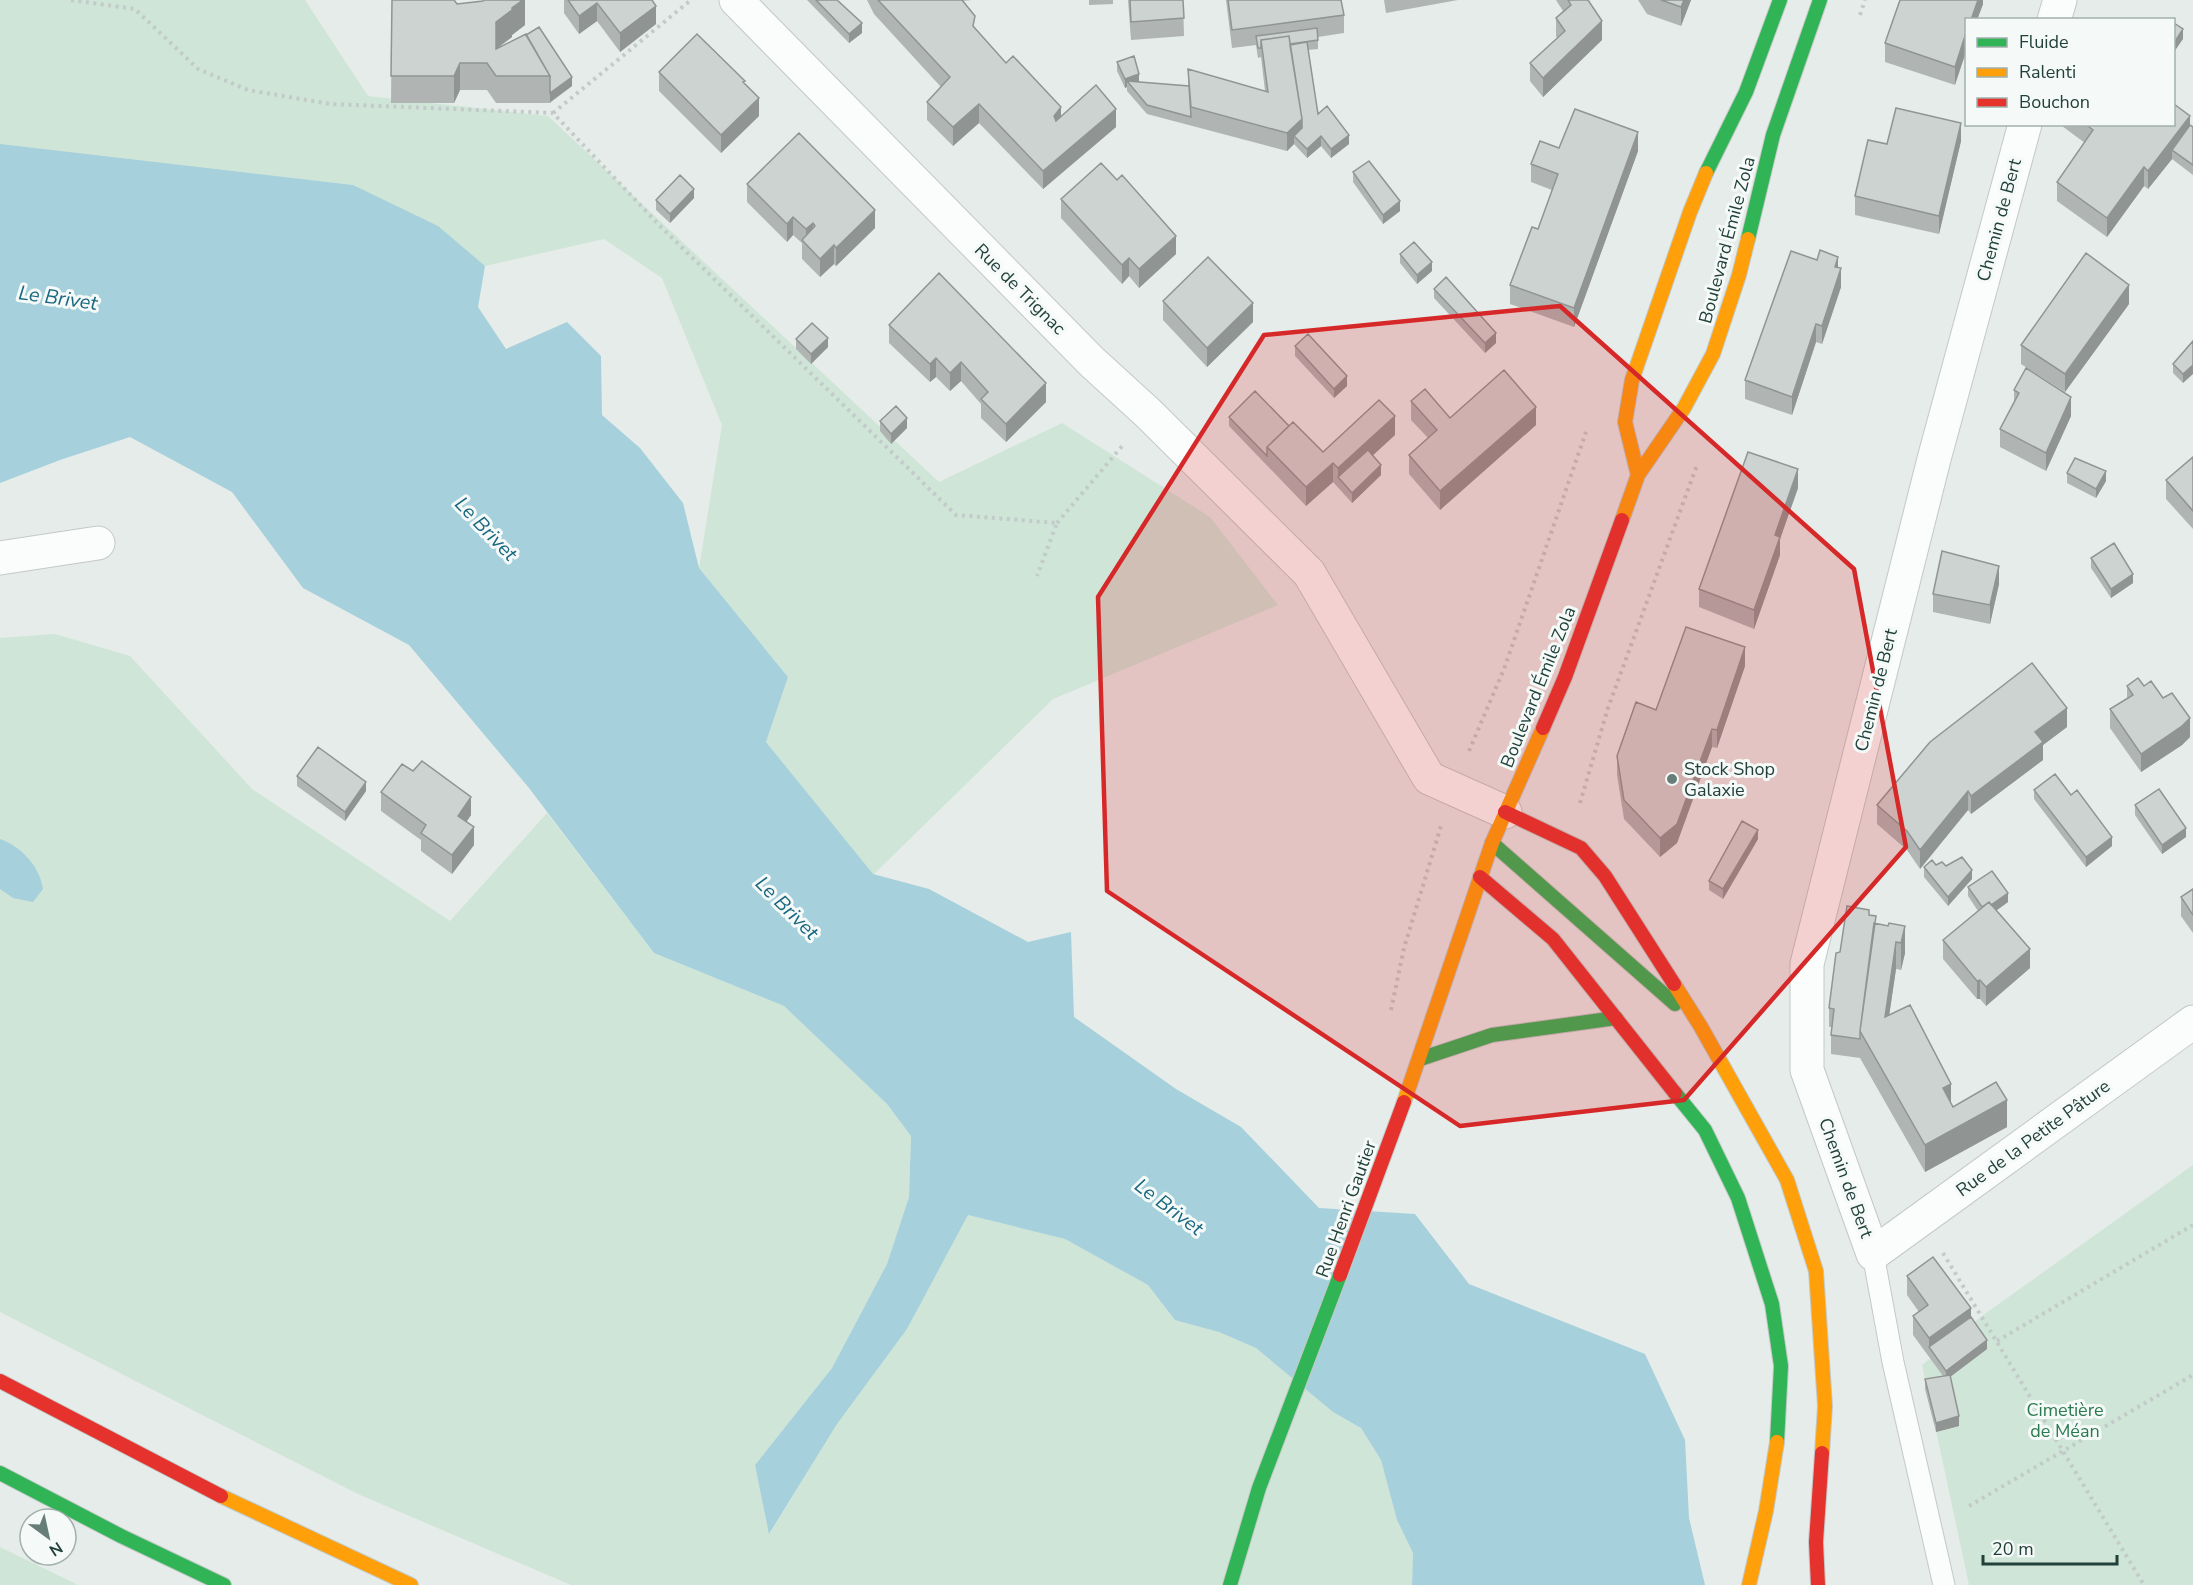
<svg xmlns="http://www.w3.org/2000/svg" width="2193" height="1585" viewBox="0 0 2193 1585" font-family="'Nunito Sans',sans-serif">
<rect width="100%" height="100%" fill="#e6ece9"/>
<path fill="#cfe5d7" d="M0,0H305L368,96L548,116L939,482L1062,423L1210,517L1278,605L1053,699L873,875L766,742L788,677L699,568L722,425L662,278L604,239L485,266L353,185L0,146Z
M55,634L130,656L252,789L450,921L547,813L654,953L784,1006L887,1104L911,1136L909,1197L887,1264L832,1368L755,1465L770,1533L837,1424L907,1329L968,1215L1065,1239L1148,1285L1160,1299L1219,1332L1256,1348L1333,1412L1361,1428L1381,1460L1397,1520L1413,1553L1412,1585H571L358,1494L0,1312V638Z
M2193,1165V1585H1969L1922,1365L1982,1316Z
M0,1547L78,1585H0Z"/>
<path fill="#a6d0db" d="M0,144L353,185L438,226L485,266L478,307L506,349L567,322L601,356L602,415L640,448L683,503L699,568L788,677L766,742L873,874L929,889L1028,942L1071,932L1074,1017L1176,1089L1241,1127L1319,1208L1415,1214L1469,1284L1645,1354L1685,1440L1689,1518L1705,1585H1412L1413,1553L1397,1520L1381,1460L1361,1428L1333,1412L1256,1348L1219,1332L1175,1320L1148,1285L1065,1239L968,1215L907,1329L837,1424L769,1534L755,1465L832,1368L887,1264L909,1197L911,1136L887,1104L784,1006L654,953L529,788L409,645L303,588L232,492L130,437L60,460L0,483Z
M0,839C21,846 40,867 43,889L33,902L13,898L0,889Z"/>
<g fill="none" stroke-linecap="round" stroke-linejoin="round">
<defs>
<path id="lane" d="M1873,1254L1893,1362L1944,1585"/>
<path id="street" d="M736,0L1092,362L1149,414L1309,573L1429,778L1505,812
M2054,20L2060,0
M2025,124L1934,459L1807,964V1070L1873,1254L2193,1022
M0,558L98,543"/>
<path id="fast" d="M1706,173L1746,92L1780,0
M1748,239L1773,135L1820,0
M1492,843L1675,1004
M1420,1059L1492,1035L1616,1018
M1675,1093L1705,1130L1738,1198L1772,1304L1781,1366L1777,1442
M0,1473L121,1536L224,1585
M1230,1585L1259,1488L1340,1275"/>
<path id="slow" d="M1638,475L1625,422L1632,380L1690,212L1706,173
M1622,520L1638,475L1684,408L1713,354L1739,275L1748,239
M1674,984L1701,1027L1787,1180L1816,1271L1825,1406L1822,1453
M1404,1102L1492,843L1543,728
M221,1496L411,1585
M1749,1585L1766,1511L1777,1442"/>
<path id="jam" d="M1543,728L1565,677L1622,520
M1505,812L1581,848L1605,876L1674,984
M1480,877L1553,939L1675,1093
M1340,1275L1404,1102
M0,1381L221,1496
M1818,1585L1816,1542L1822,1453"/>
</defs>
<use href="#lane" stroke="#c3c9c7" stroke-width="23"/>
<use href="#street" stroke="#c3c9c7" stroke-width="35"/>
<use href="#fast" stroke="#c2c9c7" stroke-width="16"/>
<use href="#slow" stroke="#c2c9c7" stroke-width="16"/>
<use href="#jam" stroke="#c2c9c7" stroke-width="16"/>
<path stroke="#c2cbc9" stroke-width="4" stroke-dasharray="3 4.5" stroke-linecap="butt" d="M71,0L135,9L198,69L248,90L330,104L553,113L661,227L956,515L1057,523L1037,576
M1860,15L1865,0
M553,113L691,0
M1057,523L1123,445
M1469,751L1504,669L1586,432
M1580,803L1608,708L1697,465
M1391,1010L1404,948L1441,826
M1943,1253L2144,1585
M1997,1341L2193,1225
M1969,1506L2193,1375"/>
<use href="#lane" stroke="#fbfcfc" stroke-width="21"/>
<use href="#street" stroke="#fbfcfc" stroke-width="33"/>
<use href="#fast" stroke="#30b455" stroke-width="14"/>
<use href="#slow" stroke="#ff9f0a" stroke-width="14"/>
<use href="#jam" stroke="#e5322d" stroke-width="14"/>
</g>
<path fill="#b0b5b4" d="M392,0L457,4L525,0V25L512,35V37L496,49L572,86L550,103H496L487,90H460L454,103H391Z
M564,0H652L656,24L620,52L597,21L579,34L564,13Z
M807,0H837L862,33L849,43Z
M867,0H972L963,1L975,29L1006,63L1061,116L1116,127L1043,189L979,123L953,146L927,120V102L941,87L874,14Z
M1089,0H1113V4L1089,5Z
M1128,0H1183L1184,36L1131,40Z
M1226,0H1341L1344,15V33L1318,37V49L1308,50L1318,114L1349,144L1331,158L1321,146L1307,158L1294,144L1287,151L1147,114L1127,91V87L1125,88L1117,71V62L1139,82L1188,86V69L1265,91L1261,57L1258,58L1256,45L1232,48Z
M1384,0H1458L1386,13Z
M1556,0H1588L1602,40L1543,97L1530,81V63L1557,38L1556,36V18L1563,11Z
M1638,0H1691L1681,26L1647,14Z
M1983,0V4L1977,20H1966L1955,85L1885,62V43Z
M659,72L745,84L759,116L721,153L659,91Z
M2062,124L2190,125L2193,127V175L2172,159L2148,189L2144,186L2107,237L2057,201V182L2085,143L2062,126Z
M1961,141L1939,234L1855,215V196L1887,144Z
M1559,148L1638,151L1574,327L1510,304V285L1538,229L1552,190L1531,182V164Z
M1353,172L1400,211L1383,224L1353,182Z
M747,184L875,228L836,266L834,264L820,277L802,259V243L793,235L787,242L747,202Z
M694,198L670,223L656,210V200Z
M1061,199L1176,254L1139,288L1129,276L1122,284L1061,218Z
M1400,254L1432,271L1417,284L1400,263Z
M1838,267L1841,287L1822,344L1816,342L1792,415L1745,399V380Z
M1434,289L1496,343L1485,353L1434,298Z
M1163,301L1253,322L1207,367L1163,320Z
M2129,304L2065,392L2021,364V345Z
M889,325L1046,402L1006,442L981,418V404L961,381L950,391L936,377L930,382L889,343Z
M796,339L828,347L811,364L796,349Z
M2193,341L2183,383L2173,373V364Z
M1295,346L1347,386L1334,398L1295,356Z
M2014,390L2071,416L2046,471L2000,447V429L2014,401Z
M1411,401L1450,418L1536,425L1440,510L1409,474V455L1428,438L1411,420Z
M1229,417L1289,426L1323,452L1395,435L1372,455L1381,475L1352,503L1333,482L1306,506L1229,426Z
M880,421L907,428L891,444L880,431Z
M2193,457V529L2166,499V480Z
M2067,473L2106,481L2096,498L2067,483Z
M1798,488L1780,539V555L1754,629L1699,607V589Z
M2091,558L2133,583L2111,598L2091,568Z
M1999,584L1990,624L1933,612V594Z
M1745,666L1717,748L1712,747L1677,843L1660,857L1624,819L1617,775V756L1656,710Z
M2127,686L2190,737L2182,745L2141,772L2110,728V709L2127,698Z
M2067,727L2043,745V760L1971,814L1968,810L1920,869L1907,850L1877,824V805Z
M297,776L366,791L345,821L297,786Z
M2034,790L2071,795L2112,846L2086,867L2034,799Z
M381,792L471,815L467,821L474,845L452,874L421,851V840L381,811Z
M2135,805L2186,837L2162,854L2135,815Z
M1758,839L1723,899L1709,890V881Z
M1936,865L1946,866L1972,879L1948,906L1924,877V867Z
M1968,887L2008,902L1996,911L2030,968L1986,1006L1980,999H1977L1943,959V940L1978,911L1968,896Z
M2193,889V933L2181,916V897Z
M1869,915L1876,924L1888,926H1905V953L1901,970L1896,969L1889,1015L1953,1107L2007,1127L1925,1172L1860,1058L1831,1054V1035L1832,1027H1829V1008L1840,952Z
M1907,1276L1971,1317L1987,1349L1950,1377L1959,1426L1936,1432L1925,1389V1379L1943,1376L1913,1335V1316L1919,1312L1907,1295Z"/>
<path fill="#909492" d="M523,0H525V25L512,35V37L496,49V22L512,8Z
M1684,0H1691L1681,26V7Z
M1978,0H1983V4L1977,20H1971Z
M597,3V21L579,34V16Z
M656,6V24L620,52V33Z
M1602,21V40L1543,97V78Z
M862,23V33L849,43V34Z
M2183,29V39L2174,52V43Z
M1966,33V52L1955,85V67Z
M460,63V90L454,103V76Z
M1139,74V84L1127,81V87L1125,88V79Z
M572,77V86L550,102V93Z
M759,98V116L721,153V135Z
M979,104V123L953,146V127Z
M1061,107V126L1054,135V116Z
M1116,109V127L1043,189V171Z
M2190,116V135L2172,150V159L2148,189V171Z
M1302,119V138L1294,136V144L1287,151V133Z
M1961,123V141L1939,234V216Z
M1638,132V151L1574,327V308Z
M1349,135V144L1331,158V149Z
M1321,136V146L1307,158V149Z
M2144,167V186L2107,237V218Z
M694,189V198L670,223V214Z
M1400,201V211L1383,224V215Z
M875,210V228L836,266V248Z
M793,217V235L787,242V224Z
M813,223V242L806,245V229Z
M1176,236V254L1139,288V269Z
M834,245V264L820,277V259Z
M1838,257V275L1835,267Z
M1129,258V276L1122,284V265Z
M1432,262V271L1417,284V275Z
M1841,268V287L1822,344V326Z
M2129,285V304L2065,392V374Z
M1253,303V322L1207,367V348Z
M1816,324V342L1792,415V397Z
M1496,333V343L1485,353V343Z
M828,338V347L811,364V354Z
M936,358V377L930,382V364Z
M961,362V381L950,391V373Z
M2193,365V374L2183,383V374Z
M1347,376V386L1334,398V389Z
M1046,383V402L1006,442V424Z
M2071,397V416L2046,471V453Z
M1536,407V425L1440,510V491Z
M1395,416V435L1343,483L1338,477V487V468Z
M907,418V428L891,444V434Z
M1333,463V482L1306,506V487Z
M1381,465V475L1352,503V493Z
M1798,469V488L1780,539V555L1754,629V610L1775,535Z
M2106,471V481L2096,498V489Z
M1999,566V584L1990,624V605Z
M2133,574V583L2111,598V589Z
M1745,647V666L1717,748V730Z
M2067,708V727L2043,745V760L1971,814V796L2035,732Z
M2190,718V737L2182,745L2141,772V754Z
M1712,729V747L1677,843L1660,857V838Z
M366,782V791L345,821V812Z
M1968,791V810L1920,869V850Z
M471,797V815L458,834V816Z
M474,827V845L452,874V855Z
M2186,828V837L2162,854V845Z
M1758,830V839L1723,899V889Z
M2112,837V846L2086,867V857Z
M1972,870V879L1948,906V897Z
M2008,893V902L1984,919V910Z
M1905,926V953L1901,970V943Z
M1896,942V969L1885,1044V1017Z
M2030,949V968L1986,1006V987Z
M1980,980V999H1977V981Z
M1951,1084V1111L1943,1088Z
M2007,1100V1127L1925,1172V1145Z
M1971,1308V1326L1929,1347V1338Z
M1987,1340V1349L1946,1380V1371Z
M1959,1416V1426L1936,1432V1423Z"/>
<path fill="#cdd3d1" stroke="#909492" stroke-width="1.5" d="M392,0H454L457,4L483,1L484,0H523L512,8V10L496,22V49L526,34L550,76H496L487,63H460L454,76H391Z
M568,0H652L656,6L620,33L597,3L579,16Z
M816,0H837L862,23L849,34Z
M878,0H962L975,16L973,26L1006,63L1013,56L1061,107L1054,116L1056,121L1096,85L1116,109L1043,171L979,104L953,127L927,102L950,77Z
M1130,0H1183L1184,18L1131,22Z
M1228,0H1341L1344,15L1232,30Z
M1568,0H1588L1602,21L1543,78L1530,63L1565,31L1556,18L1571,5Z
M1661,0H1684L1681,7Z
M1900,0H1978L1971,20H1966V33L1955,67L1885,43Z
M2174,23L2183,29L2174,43Z
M539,27L572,77L550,93V76L526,35Z
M1317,28L1318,40L1290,44L1289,36L1261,40V48H1258L1256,36Z
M697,34L745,81L743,82L759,98L721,135L659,72Z
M1289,36L1302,119L1287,133L1191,107L1188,69L1268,92L1261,40Z
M1307,42L1318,114L1327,106L1349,135L1331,149L1321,136L1307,149L1294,136L1302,128V119L1290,45Z
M1134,56L1139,74L1125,79L1117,62Z
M1127,81L1189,86L1191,117L1147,105Z
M2174,104L2190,116L2148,171L2144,167L2107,218L2057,182L2093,130L2085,124H2174Z
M1896,108L1961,123L1939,216L1855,196L1868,140L1887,144Z
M1575,109L1638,132L1574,308L1510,285L1532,227L1538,229L1558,174L1531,164L1540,141L1559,148Z
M2190,125L2193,127V165L2172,150Z
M799,133L875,210L836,248L834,245L820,259L802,240L815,226L813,223L806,229L793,217L787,224L747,184Z
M1369,161L1400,201L1383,215L1353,172Z
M1101,163L1117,180L1122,175L1176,236L1139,269L1129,258L1122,265L1061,199Z
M680,175L694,189L670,214L656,200Z
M1414,242L1432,262L1417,275L1400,254Z
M1820,250L1838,257L1835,267L1841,268L1822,326L1816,324L1792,397L1745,380L1791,251L1817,260Z
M2086,253L2129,285L2065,374L2021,345Z
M1208,257L1253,303L1207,348L1163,301Z
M939,273L1046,383L1006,424L981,399L988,392L961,362L950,373L936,358L930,364L889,325Z
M1446,277L1496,333L1485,343L1434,289Z
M812,323L828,338L811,354L796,339Z
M1308,334L1347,376L1334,389L1295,346Z
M2193,341V365L2183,374L2173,364Z
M2026,368L2071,397L2046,453L2000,429L2019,393L2014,390Z
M1504,370L1536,407L1440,491L1409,455L1437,430L1411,401L1425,389L1450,418Z
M1255,391L1289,426L1267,447V456L1229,417Z
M1379,400L1395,416L1338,468L1333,463L1306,487L1267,447L1293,422L1323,452Z
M896,406L907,418L891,434L880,421Z
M1368,450L1381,465L1352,493L1338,477Z
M1748,452L1798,469L1775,535L1780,537L1754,610L1699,589Z
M2193,457V511L2166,480Z
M2075,458L2106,471L2096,489L2067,473Z
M2114,543L2133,574L2111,589L2091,558Z
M1942,551L1999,566L1990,605L1933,594Z
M1686,627L1745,647L1717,730L1712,729L1677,824L1660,838L1624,800L1617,756L1636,702L1656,710Z
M2032,663L2067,708L2035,732L2043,742L1971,796L1968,791L1920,850L1907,831L1877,805L1930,742Z
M2138,678L2144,686L2151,681L2163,698L2172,693L2190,718L2182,726L2141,754L2110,709L2133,695L2127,686Z
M318,747L366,782L345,812L297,776Z
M422,761L471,797L458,816L474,827L452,855L421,833L426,825L381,792L402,764L413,771Z
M2055,774L2071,795L2077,790L2112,837L2086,857L2034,790Z
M2159,789L2186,828L2162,845L2135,805Z
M1742,821L1758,830L1723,889L1709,881Z
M1962,857L1972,870L1948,897L1924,867L1932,860L1936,865L1942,862L1946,866Z
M1992,871L2008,893L1991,905L1989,902L1982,907L1968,887Z
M2193,889V915L2181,897Z
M1989,902L2030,949L1986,987L1980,980L1977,981L1943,940Z
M1847,906L1869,910V915L1876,916L1860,1031V1039L1831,1035L1834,1009L1829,1008L1836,953L1840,952Z
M1874,923L1888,926L1889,923L1905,926L1901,943L1896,942L1885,1017L1910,1005L1951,1084L1943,1088L1953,1107L1996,1082L2007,1100L1925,1145L1860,1031Z
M1933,1257L1971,1308L1929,1338L1913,1316L1928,1305L1907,1276Z
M1971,1317L1987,1340L1946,1371L1929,1347Z
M1950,1375L1959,1416L1936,1423L1925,1379Z"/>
<path fill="#d62828" fill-opacity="0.2" stroke="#d62828" stroke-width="4.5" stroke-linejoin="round" d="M1560,306L1854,569L1906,847L1684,1100L1460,1126L1107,891L1098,597L1264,335Z"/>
<circle fill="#677d78" stroke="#f5faf8" stroke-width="2" cx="1672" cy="779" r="6"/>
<g text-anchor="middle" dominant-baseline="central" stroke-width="6" stroke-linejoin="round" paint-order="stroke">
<g font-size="18" fill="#22413b" stroke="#f5faf8">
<text transform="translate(1999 220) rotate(-75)">Chemin de Bert</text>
<text transform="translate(1727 240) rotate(-75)">Boulevard Émile Zola</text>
<text transform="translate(1020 289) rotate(45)">Rue de Trignac</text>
<text transform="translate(1538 687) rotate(-68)">Boulevard Émile Zola</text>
<text transform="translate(1876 690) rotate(-76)">Chemin de Bert</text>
<text transform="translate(2033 1138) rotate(-36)">Rue de la Petite Pâture</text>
<text transform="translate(1846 1178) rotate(70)">Chemin de Bert</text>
<text transform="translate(1346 1209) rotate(-70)">Rue Henri Gautier</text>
</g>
<g font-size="18" fill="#22413b" stroke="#f5faf8" text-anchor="start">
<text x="1684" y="769">Stock Shop<tspan x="1684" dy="21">Galaxie</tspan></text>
</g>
<g font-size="18" fill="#2b7a4f" stroke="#f5faf8">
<text x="2065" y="1410">Cimetière<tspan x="2065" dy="21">de Méan</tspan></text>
</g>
<g font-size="20" font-style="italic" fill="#196780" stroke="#f5faf8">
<text transform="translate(58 298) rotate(8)">Le Brivet</text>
<text transform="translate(486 529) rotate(46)">Le Brivet</text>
<text transform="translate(787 908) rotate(45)">Le Brivet</text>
<text transform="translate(1169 1207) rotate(37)">Le Brivet</text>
</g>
</g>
<rect x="1965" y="18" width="210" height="108" fill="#f5faf8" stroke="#a1b0ac" stroke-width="1.5"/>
<rect x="1977" y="38" width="30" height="9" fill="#30b455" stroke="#a1b0ac" stroke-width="1.5"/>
<text x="2019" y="48" font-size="18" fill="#22413b">Fluide</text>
<rect x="1977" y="68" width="30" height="9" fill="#ff9f0a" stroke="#a1b0ac" stroke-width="1.5"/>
<text x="2019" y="78" font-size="18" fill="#22413b">Ralenti</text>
<rect x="1977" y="98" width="30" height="9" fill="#e5322d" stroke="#a1b0ac" stroke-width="1.5"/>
<text x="2019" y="108" font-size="18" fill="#22413b">Bouchon</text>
<g transform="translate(48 1537) rotate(147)"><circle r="28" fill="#f5faf8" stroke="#a1b0ac" stroke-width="1.5"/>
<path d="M0-4.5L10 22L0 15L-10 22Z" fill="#677d78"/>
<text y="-9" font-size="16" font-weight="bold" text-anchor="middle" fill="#22413b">N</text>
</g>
<path d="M1983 1555v9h134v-9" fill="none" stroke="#22413b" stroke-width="3"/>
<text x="1992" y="1555" font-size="18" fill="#22413b" stroke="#f5faf8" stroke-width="4.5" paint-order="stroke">20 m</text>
</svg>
